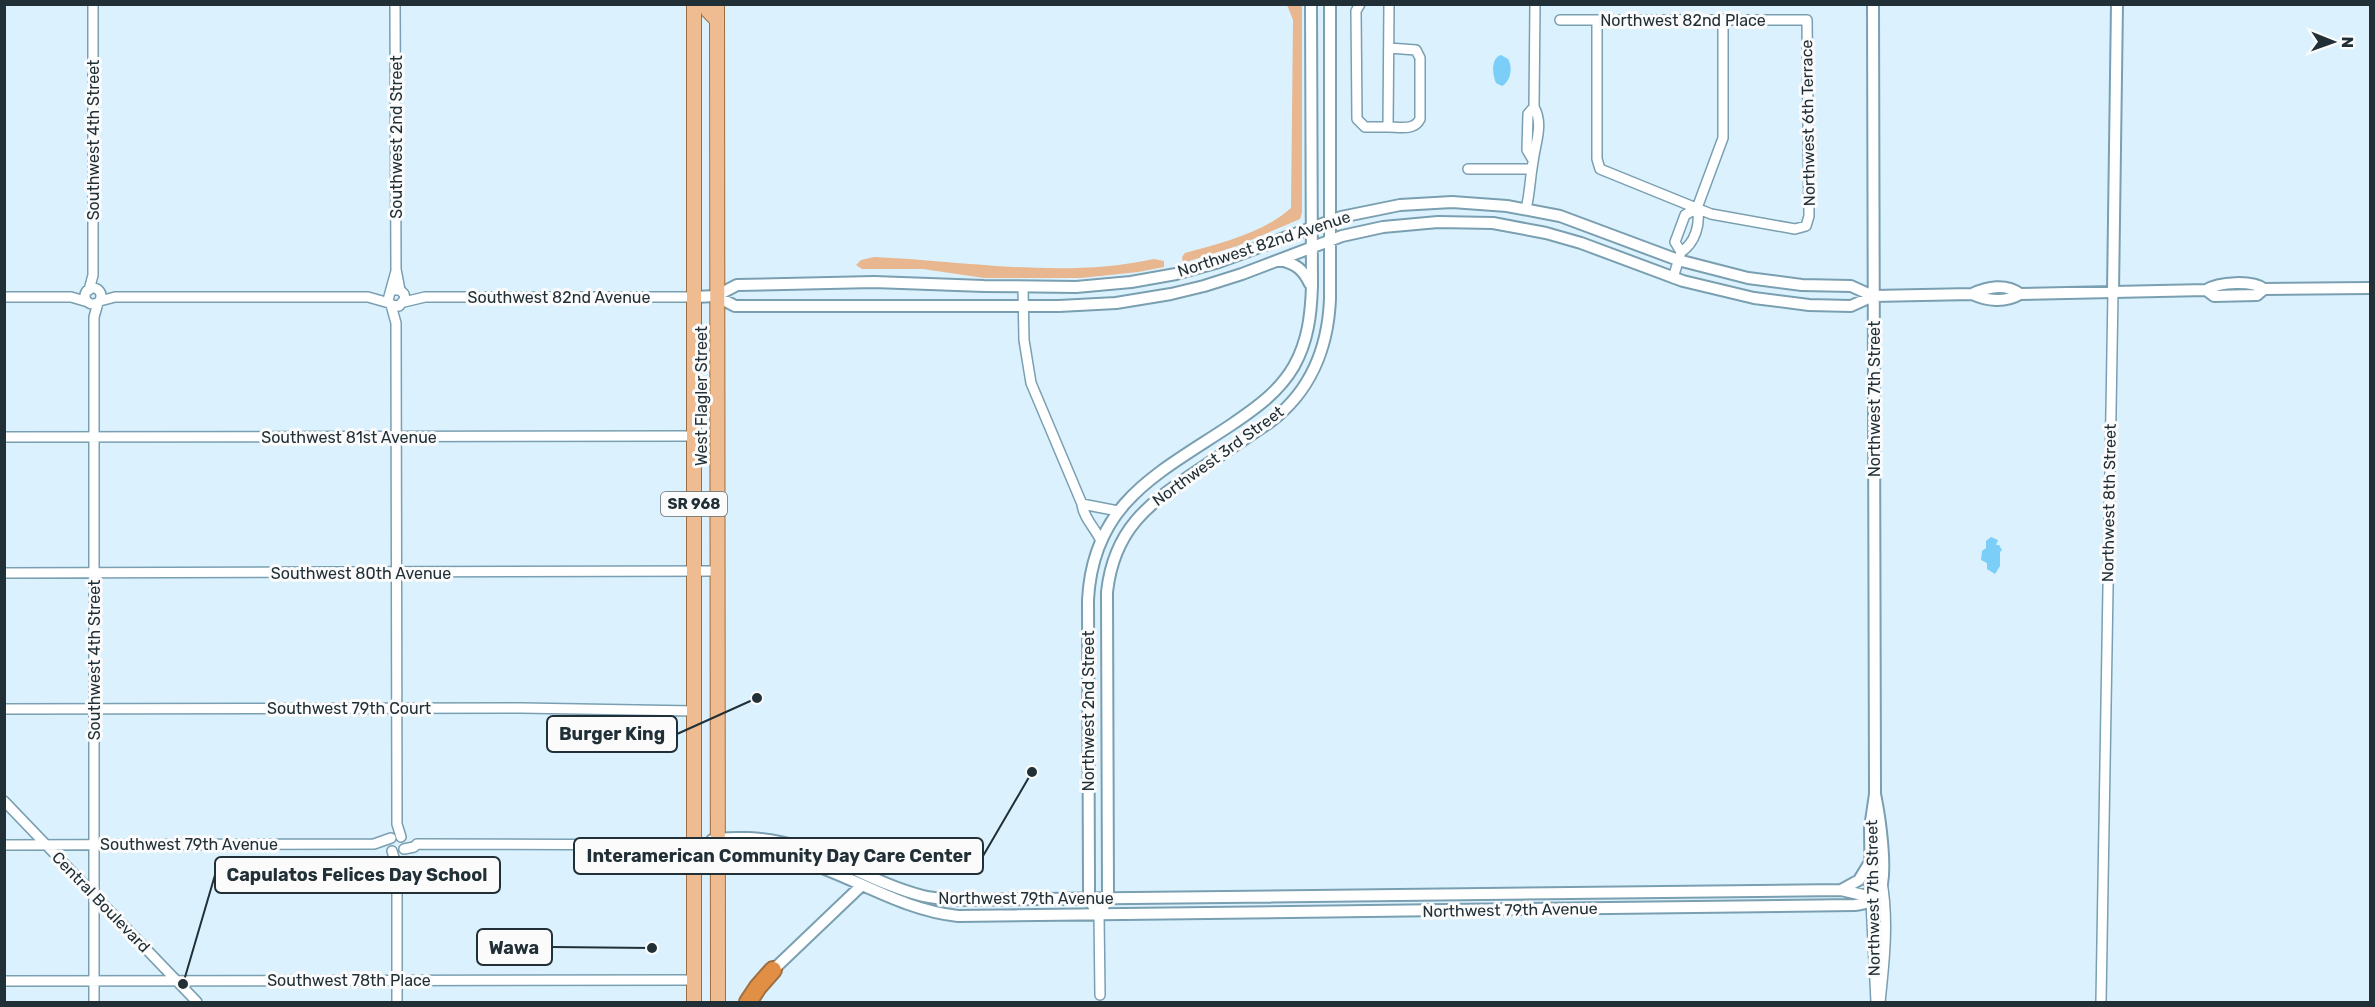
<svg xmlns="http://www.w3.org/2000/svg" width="2375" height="1007" viewBox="0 0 2375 1007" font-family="Rubik,sans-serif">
<rect width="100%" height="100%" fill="#dbf2fe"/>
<path fill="#e8b68f" d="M1287,5H1302V213L1300,219L1237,246L1183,263L1182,257L1185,253C1221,243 1263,233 1291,208L1293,20Z
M874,257C966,261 1063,279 1154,259L1164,261V267L1138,272L1081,278H984L923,269H862L856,265L861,260Z"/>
<path fill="#7acef7" d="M1501,55L1508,59C1513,67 1511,81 1502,86L1496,83C1492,74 1491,58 1501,55Z
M1991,537L1998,540L1996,545H1999L2002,550L2000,552V566L1995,574L1987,569V563L1981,560L1982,551L1986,548V541Z"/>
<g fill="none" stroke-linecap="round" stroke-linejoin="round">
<defs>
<path id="minor" d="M395,4L396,269L400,290
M1360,4L1356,11L1357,119L1365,127H1388
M1389,4L1388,127C1400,127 1414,131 1420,119V58L1416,50L1389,48
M1560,20H1807L1809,216L1806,226L1795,229L1711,214L1600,169L1597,159V20
M1533,160L1527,150L1528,114L1534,107
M1468,169H1532
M1697,208L1723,138V19
M1526,209C1530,193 1530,178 1533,162C1535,144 1544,124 1534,107L1535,4
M1673,278L1681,252C1695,243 1701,224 1697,208L1685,215L1675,242L1681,252
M1023,287L1024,340L1031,383L1082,504C1083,517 1095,528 1101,541
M85 296a8 8 0 1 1 16 0a8 8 0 1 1-16 0Z
M89,290L93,275V4
M392,290H400L404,294L405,299L399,306L391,305L388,300L396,271
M4,297H71L88,302
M100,301L115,297H368L389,303
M404,302L425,297H694
M391,305L396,323L397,824L401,837
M4,437L693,436
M1082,504L1118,511
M4,573L717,571
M4,709L521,708L694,711
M4,801L197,1002
M4,845L374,844L391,838
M404,849L414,847L417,844L695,845
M392,851L397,867V1002
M1871,901L1876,1002
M1099,915L1100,995
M4,981L694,980
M94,1002V317L98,303
M1880,1002C1884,964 1889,921 1882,882
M2101,1002L2113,292"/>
<path id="tertiary" d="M1280,260C1296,264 1303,269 1310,284
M2264,289L2370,288
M2113,292L2117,4
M2020,294L2206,290C2219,282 2252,280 2264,289L2257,295L2214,296L2206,290
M716,296L737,285L874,282L984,286L1076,287L1131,282L1176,274L1219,262L1341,217L1400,205L1452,202L1507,206L1560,216L1678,260L1748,278L1802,285L1851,286L1873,296L1972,294C1987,301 2005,303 2020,294C2006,283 1987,287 1972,294
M694,297L716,296L735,306H1059L1116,303L1171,294L1204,286L1242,274L1342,236L1383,227L1438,222L1493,223L1546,233L1581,243L1683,281L1754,298L1809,305L1851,306L1873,296
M712,840C724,837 737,838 749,838C817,841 861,880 923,896C935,899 947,899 959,900L1841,890L1863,895L1871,901
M695,845C731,851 768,850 803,861C856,878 902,910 958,916L1855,905C1864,904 1874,901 1879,893C1889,876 1879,813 1875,794
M1841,890L1859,880L1870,862
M1871,901L1870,828L1875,794L1873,4
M1099,915L1089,899V888L1088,600C1093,502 1159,473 1231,425C1256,408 1279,392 1294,366C1308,341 1311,315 1312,286L1311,4
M1099,915L1108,898L1107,592C1114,529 1148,504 1197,471C1221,455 1246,438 1270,422C1310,392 1328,348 1330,299V4
M773,970L861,886"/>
<path id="primary" d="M706,4L708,11L717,20
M717,4L718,1002
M694,1002V4"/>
<path id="motorway" d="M748,1002L758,987L773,970"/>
</defs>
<use href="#minor" stroke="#7a9fb1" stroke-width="12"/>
<use href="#tertiary" stroke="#7a9fb1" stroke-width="14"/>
<use href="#primary" stroke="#9e6e41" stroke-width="16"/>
<use href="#motorway" stroke="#9e6e41" stroke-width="20"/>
<use href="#minor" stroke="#fff" stroke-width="9"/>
<use href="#tertiary" stroke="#fff" stroke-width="10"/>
<use href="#primary" stroke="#eebc90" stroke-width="14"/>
<use href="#motorway" stroke="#e28f46" stroke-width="16"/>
</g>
<g text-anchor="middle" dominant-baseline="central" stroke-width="6" stroke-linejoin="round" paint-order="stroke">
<rect fill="#fbfbfb" stroke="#626d72" stroke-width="1.5" x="661" y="492" width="66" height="24" rx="4.5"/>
<g font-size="15" font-weight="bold" fill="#213037">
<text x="694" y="504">SR 968</text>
</g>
<g font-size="16" fill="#213037" stroke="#fbfbfb">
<text x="1683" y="20">Northwest 82nd Place</text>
<text transform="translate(1808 123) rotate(-91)">Northwest 6th Terrace</text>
<text transform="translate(396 137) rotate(-90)">Southwest 2nd Street</text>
<text transform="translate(93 140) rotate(-90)">Southwest 4th Street</text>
<text transform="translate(1264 244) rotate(-18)">Northwest 82nd Avenue</text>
<text x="559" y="297">Southwest 82nd Avenue</text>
<text transform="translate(701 396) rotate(-90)">West Flagler Street</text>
<text transform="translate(1874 399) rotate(-90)">Northwest 7th Street</text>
<text x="349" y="437">Southwest 81st Avenue</text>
<text transform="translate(1218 456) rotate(-36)">Northwest 3rd Street</text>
<text transform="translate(2109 503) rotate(-89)">Northwest 8th Street</text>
<text x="361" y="573">Southwest 80th Avenue</text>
<text transform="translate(94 660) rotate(-90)">Southwest 4th Street</text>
<text x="349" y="708">Southwest 79th Court</text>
<text transform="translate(1088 711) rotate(-90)">Northwest 2nd Street</text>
<text x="189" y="844">Southwest 79th Avenue</text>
<text x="1026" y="898">Northwest 79th Avenue</text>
<text transform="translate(1873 898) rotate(-91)">Northwest 7th Street</text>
<text transform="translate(101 902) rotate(46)">Central Boulevard</text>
<text transform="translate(1510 910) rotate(-1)">Northwest 79th Avenue</text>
<text x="349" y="980">Southwest 78th Place</text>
</g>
</g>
<path fill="none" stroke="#213037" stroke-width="2" d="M757 698L677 734M1032 772L983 856M183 984L215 875M652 948L552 947"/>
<g fill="#213037" stroke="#fbfbfb" stroke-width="2">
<circle cx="757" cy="698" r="6"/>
<circle cx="1032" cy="772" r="6"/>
<circle cx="183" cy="984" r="6"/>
<circle cx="652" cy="948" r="6"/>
</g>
<g fill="#fbfbfb" stroke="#213037" stroke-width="2">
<rect x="547" y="716" width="130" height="36" rx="6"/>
<rect x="574" y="838" width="409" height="36" rx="6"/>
<rect x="215" y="857" width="285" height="36" rx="6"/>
<rect x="477" y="929" width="75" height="36" rx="6"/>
</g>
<g font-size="18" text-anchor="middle" font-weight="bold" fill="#213037">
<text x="612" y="740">Burger King</text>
<text x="779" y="862">Interamerican Community Day Care Center</text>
<text x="357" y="881">Capulatos Felices Day School</text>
<text x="514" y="954">Wawa</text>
</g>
<rect width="2375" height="1007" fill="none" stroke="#213037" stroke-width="12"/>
<g transform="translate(2333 42) rotate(91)" stroke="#fbfbfb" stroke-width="4.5" paint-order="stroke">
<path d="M0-4.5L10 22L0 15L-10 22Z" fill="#213037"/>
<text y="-9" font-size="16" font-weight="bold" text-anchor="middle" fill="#213037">N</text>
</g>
</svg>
